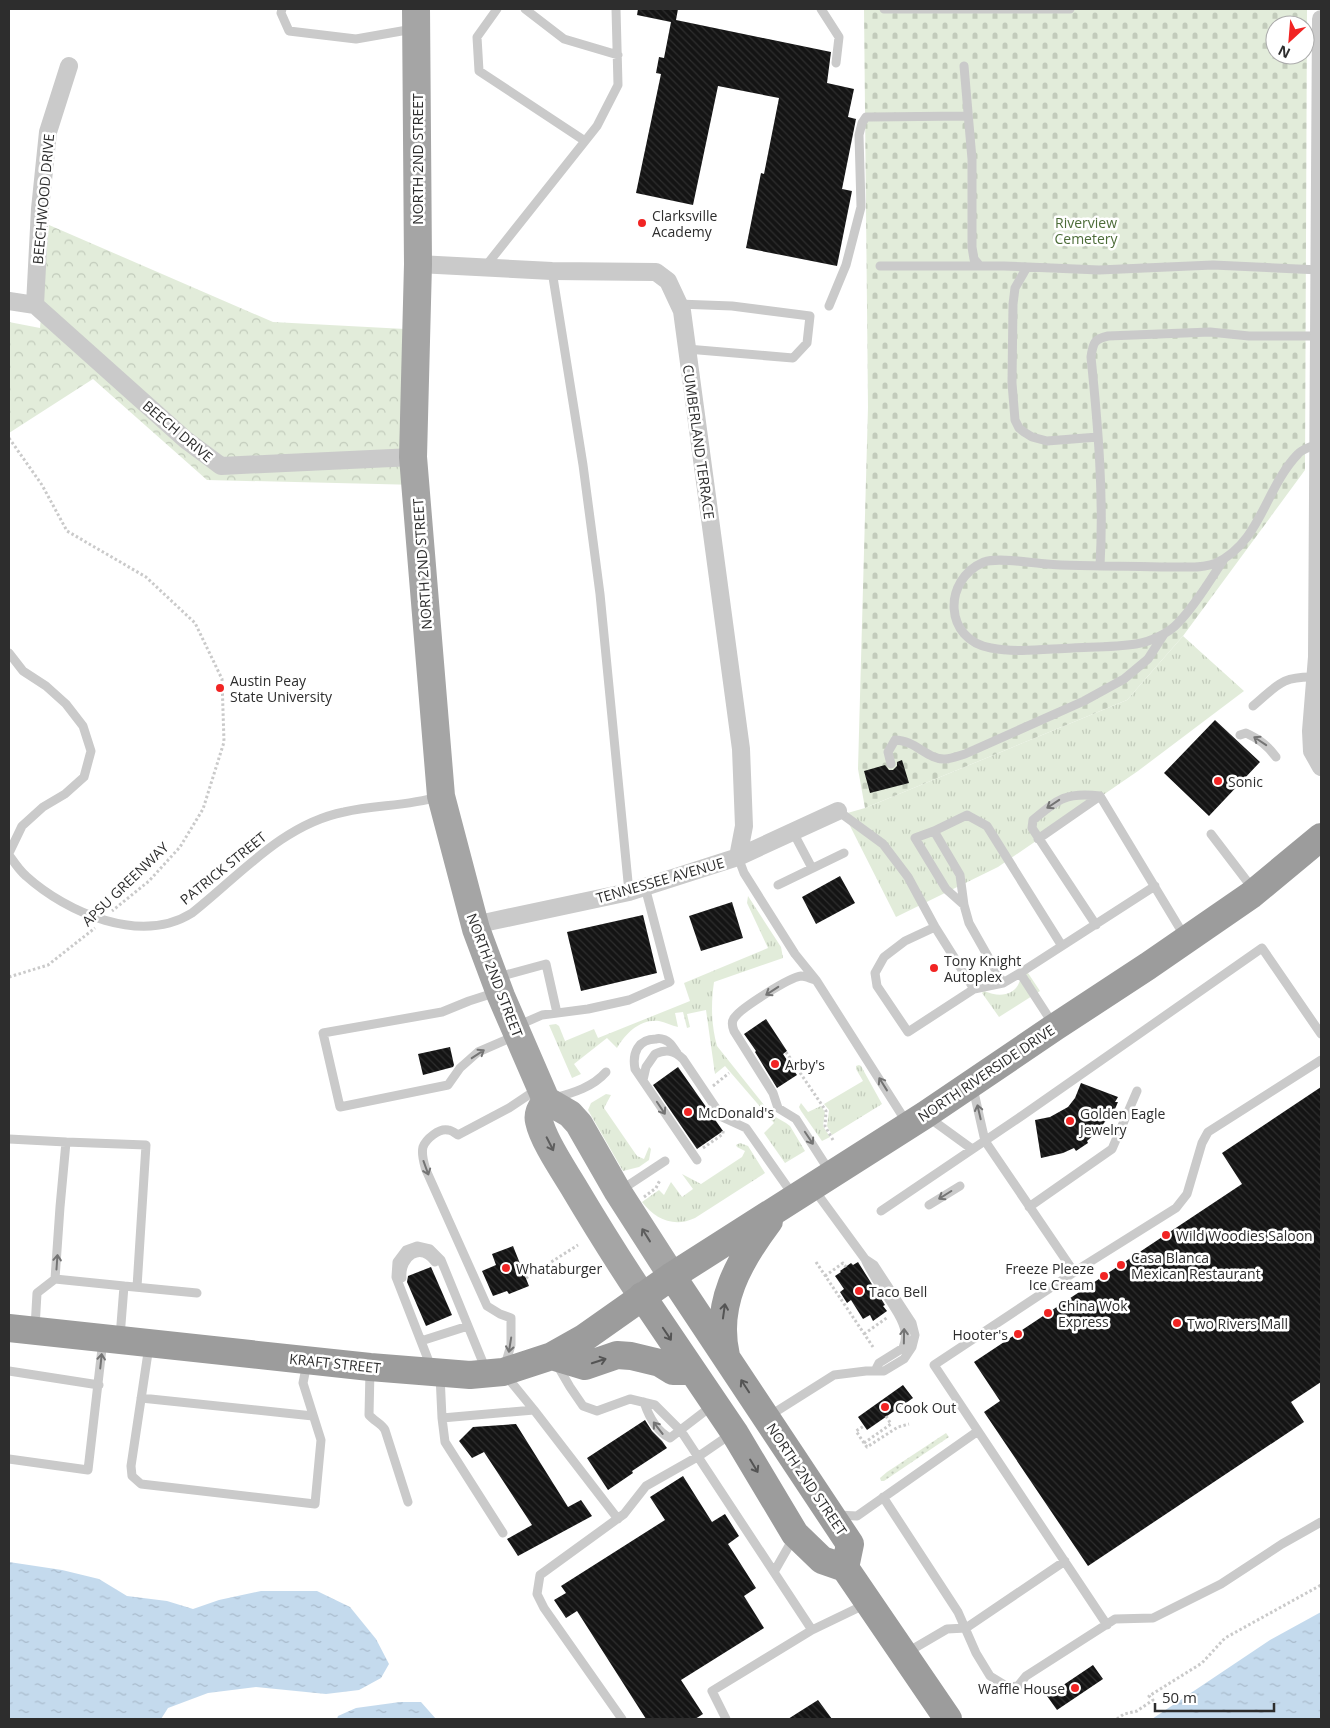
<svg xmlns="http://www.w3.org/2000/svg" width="1330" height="1728" viewBox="0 0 1330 1728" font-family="'Open Sans',sans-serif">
<defs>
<pattern id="grass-tufts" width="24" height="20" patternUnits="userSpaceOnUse" patternTransform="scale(1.25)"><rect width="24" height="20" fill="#e2ecda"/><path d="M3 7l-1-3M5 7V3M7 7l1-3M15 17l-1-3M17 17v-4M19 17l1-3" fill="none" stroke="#c2cbbb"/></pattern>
<pattern id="forest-crowns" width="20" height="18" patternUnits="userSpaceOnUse" patternTransform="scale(1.25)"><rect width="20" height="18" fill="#e2ecda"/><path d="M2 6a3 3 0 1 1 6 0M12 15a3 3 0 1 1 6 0" fill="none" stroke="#c2cbbb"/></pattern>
<pattern id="cemetery-stones" width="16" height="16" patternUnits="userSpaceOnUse" patternTransform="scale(1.25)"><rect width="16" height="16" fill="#e2ecda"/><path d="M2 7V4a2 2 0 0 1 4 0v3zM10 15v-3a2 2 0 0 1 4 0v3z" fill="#c2cbbb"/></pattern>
<pattern id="park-dots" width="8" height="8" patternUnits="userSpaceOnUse" patternTransform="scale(1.25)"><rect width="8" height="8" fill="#e2ecda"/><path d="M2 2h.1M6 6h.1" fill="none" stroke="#c2cbbb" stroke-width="1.8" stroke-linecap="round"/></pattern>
<pattern id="water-ripples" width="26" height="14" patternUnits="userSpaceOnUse" patternTransform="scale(1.25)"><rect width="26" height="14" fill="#c4daed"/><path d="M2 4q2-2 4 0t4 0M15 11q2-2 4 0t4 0" fill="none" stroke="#a9bbcc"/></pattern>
<pattern id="building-back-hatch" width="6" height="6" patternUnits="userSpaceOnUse" patternTransform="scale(1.25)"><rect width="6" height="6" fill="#141414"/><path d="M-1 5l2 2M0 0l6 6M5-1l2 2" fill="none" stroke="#2e2e2e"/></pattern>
</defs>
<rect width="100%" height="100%" fill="#fff"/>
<path fill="url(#grass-tufts)" d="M1183,636L1244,691L1138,771L998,867L896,917L844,814L865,808L1127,700Z
M748,896L781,947L783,958L714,982C711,1003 711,1024 717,1046L772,1115L786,1123L790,1126L805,1151L785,1163L764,1133L774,1123L725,1066L715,1074L706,1010L687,1014L690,1027L687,1028L683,1012L675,1013L678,1027C672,1026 665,1022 659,1021C640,1019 626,1033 617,1048L607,1038L574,1064L581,1074L572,1078L549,1025L556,1024L559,1026L565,1041L594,1029L598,1038L690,1001L684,983L768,948L747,903Z
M1022,964L1040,991L999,1017L982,993L984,991C1007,1001 1025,990 1020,965Z
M859,1065L861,1066L882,1104L832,1135L827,1126L829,1110L824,1104L863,1081L856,1069V1066Z
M606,1094L611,1095L604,1108L637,1156L644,1159L649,1147L651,1149L649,1160L639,1167L623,1171L588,1110L591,1103Z
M801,1103L808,1112L821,1106L825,1112L823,1126L830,1137L822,1141L801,1111L799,1107Z
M740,1143L748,1146L765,1173L695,1218C674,1228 655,1219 642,1202L659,1190L664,1195L671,1182L682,1197L693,1189L682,1174L701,1184L742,1157L745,1151L737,1147L736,1145Z"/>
<path fill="url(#forest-crowns)" d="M49,225L273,322L424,330L419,485L207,480L93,379L9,433V322L40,328Z"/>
<path fill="url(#cemetery-stones)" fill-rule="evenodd" d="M864,9H1307L1305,470L1183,636L1127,700L865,808L858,769L868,407ZM1275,25H1305V55H1275Z"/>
<path fill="url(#park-dots)" d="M946,1433L949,1437L884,1481H881L880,1478L887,1472Z"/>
<path fill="url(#water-ripples)" d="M9,1562L62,1570L99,1579L127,1596L167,1601L193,1609L219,1600L261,1591H317L350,1607L376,1639L389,1664L381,1678L359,1690L326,1694L256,1687L208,1693L168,1708L161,1719H9Z
M1321,1612V1719H1152L1270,1640Z
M400,1702H421L436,1719H337L338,1716L356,1708Z"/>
<path fill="url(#building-back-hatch)" d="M638,9H678L676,20L831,52L827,83L854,89L848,117L856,119L842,189L852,191L837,266L746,248L761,173L764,174L779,98L718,86L693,205L636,193L661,74L656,73L659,57L664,58L671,22L637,15Z
M1215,720L1260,762L1209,816L1164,773Z
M902,760L909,783L870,793L864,771L885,765L889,770H893L897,766V762Z
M840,876L855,903L816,924L802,897Z
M732,902L743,938L701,951L689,916Z
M643,915L657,973L581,991L567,932Z
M766,1019L787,1051L783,1054L797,1075L777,1088L755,1052L756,1051L744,1034Z
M450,1047L454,1065L453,1067L423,1075L418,1054Z
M678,1067L723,1131L697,1149L653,1085Z
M1081,1083L1118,1097L1115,1102H1118L1112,1116L1110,1115L1098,1131L1087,1141L1088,1143L1076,1151L1074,1148L1063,1153L1041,1158L1035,1120L1050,1117L1068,1107L1075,1098Z
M1321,1087V1382L1291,1402L1304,1422L1088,1566L984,1412L1000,1401L974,1362L1242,1184L1222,1153Z
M513,1246L529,1286L509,1294L507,1291L493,1296L482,1271L496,1265L492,1254Z
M858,1262L885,1305L883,1306L887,1311L873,1321L870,1315L863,1319L851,1300L847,1303L840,1292L844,1289L835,1276L841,1272L840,1271L851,1263L853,1265Z
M431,1267L452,1315L426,1326L407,1282L408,1276Z
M903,1385L913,1398L867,1430L858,1417Z
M645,1420L652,1431L662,1441L667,1448L632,1471L633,1473L608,1490L587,1458Z
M516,1424L568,1507L581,1500L592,1516L518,1556L507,1539L532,1525L484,1452L472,1458L459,1441L473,1427Z
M683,1476L712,1522L725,1514L739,1536L728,1544L756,1588L744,1596L764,1628L681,1680L703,1714L695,1719H646L577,1611L566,1618L554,1600L566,1593L561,1586L665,1520L650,1497Z
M1093,1665L1103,1679L1057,1710L1047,1696Z
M818,1700L832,1719H788Z"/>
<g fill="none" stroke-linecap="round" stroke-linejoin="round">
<path stroke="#cacaca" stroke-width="3" stroke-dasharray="2.5 2.5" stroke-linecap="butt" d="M9,438L42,485L67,531L146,577L195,623L222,679L224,742L203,809L180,847L149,881L112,911
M9,977L48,965L95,928
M786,1052L826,1111L825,1126L833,1140
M713,1086L729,1073
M703,1148L723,1134V1131
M644,1197L656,1188L660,1180
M816,1262L873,1347
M825,1276L843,1263L846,1267
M526,1278L578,1245
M864,1334L888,1317
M886,1416L891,1424L864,1443L867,1447L898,1427L909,1424
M864,1443L856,1431L864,1426
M1117,1719L1124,1714L1137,1711L1153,1700L1149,1696L1202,1663L1225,1638L1321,1585"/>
<path stroke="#cacaca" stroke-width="9" d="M282,9L281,13L289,31L356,39L413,29
M497,9L477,37L479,71L585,141
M525,9L564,39L618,55
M821,9L839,37L836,63
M884,9H1070
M964,66L972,159V247L974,259L980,266
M880,266H1004L1099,270L1213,265L1320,270
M485,267L597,126L618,85L616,9
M1027,267L1015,288L1013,304L1012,383L1015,420L1019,428L1024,432L1032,437L1047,441L1098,437
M552,271L583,465L600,594L629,892
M678,304L732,306L810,316L807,343L793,358L687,349
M829,306L846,265L861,207L859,135L862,123L866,117H871L968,116
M1224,559C1211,579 1195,606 1178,623C1169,633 1150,642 1136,644C1116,647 1094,647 1073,648C1046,649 1018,653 991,648C944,640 942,580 984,562C998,557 1031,563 1047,564C1065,566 1084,565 1102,566C1127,566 1152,567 1177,567C1189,567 1205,568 1216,563C1261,542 1265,488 1298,454C1302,449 1312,447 1318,443
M1100,566C1104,496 1098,426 1091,357C1093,343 1094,339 1108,336L1210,332L1249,336H1319
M9,653L23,671L46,686L66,704L83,726L91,751L84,777L65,794L43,807L22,826L9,853
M1253,706C1278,685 1281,676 1315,677
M1240,735L1246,733C1259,739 1267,745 1276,757
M891,764L888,752L895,740C915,740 928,760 945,759C951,759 958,756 965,754L1084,701L1124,679L1148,659L1164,634
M1100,796L1185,937
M838,811L883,844L908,877L935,927
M934,831L915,838L946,889L964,905
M793,832L812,868
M1211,834L1253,889
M1038,839L1100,796
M9,855C14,862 19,870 26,876C67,913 141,945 192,913C239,876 283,824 344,812C375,805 407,806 438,797
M738,857L744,873L795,954L816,980L907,1123
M778,885L844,853
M1096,925L1032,828L1033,820C1058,799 1066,792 1100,796
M1020,973L1003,983L969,923L964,905L960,875L934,831L967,815L987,826L1062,946
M498,977L546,964L557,1013
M816,980C811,979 806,976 801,976C790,977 741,1008 735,1017C731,1021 732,1026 734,1031L773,1093L778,1108L796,1119L830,1172
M974,989L935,927L905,941L884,957L875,973L877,986L908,1032L974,989L1003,983
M497,992L469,1001L442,1012L323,1033L340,1107L448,1085L460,1068L478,1052L515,1036
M1053,1024L1020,973L1155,886
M517,1026L542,1015L588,1009L629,1000L670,982L645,887
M677,1053C674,1049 671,1043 667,1041C664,1039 659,1038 656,1039C638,1039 632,1053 635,1069L697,1160
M643,1080L646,1067L655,1054C666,1049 674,1050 683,1059L722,1117L746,1128L793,1195
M973,1088L985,1141L1074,1272
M554,1098C573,1093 593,1087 606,1072
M928,1117L972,1149
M9,1139L66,1142L60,1207L55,1279
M66,1142L146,1145L137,1287
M813,1188L865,1259C873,1280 904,1315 905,1332C906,1338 905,1343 903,1348L879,1363L875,1371
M621,1190L665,1161
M929,1205L960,1186
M1029,1207L1112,1149L1137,1091
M881,1211L1023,1115L1262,948L1321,1034
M402,1278C400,1257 420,1242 435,1262
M35,1328L37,1293L55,1279L124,1286
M120,1337L124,1286L197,1293
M421,1341L468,1326
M149,1346L131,1466L132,1476L141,1484L315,1504L321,1440L303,1383L307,1363
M556,1363L570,1387L583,1406L597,1411L630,1399L655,1405L681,1431L812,1630L866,1604
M431,1367L396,1277L397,1262L406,1250L417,1246L430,1249L441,1260L486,1370
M370,1370L369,1415C374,1421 382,1424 385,1430L408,1502
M9,1371L99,1385
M440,1375L442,1418L445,1442L503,1533
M141,1398L313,1416
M644,1402C649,1417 656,1431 670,1438L713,1405
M534,1410L618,1519
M769,1416L834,1375L866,1371H884L904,1359L912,1347L915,1335L912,1323L874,1265L865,1259
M442,1418L534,1410L503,1372L511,1345V1318L500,1314L487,1306L426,1170C424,1163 421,1155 423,1147C426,1139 439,1128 448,1130C451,1130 455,1133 458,1135L509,1108L539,1088
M9,1459L88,1470L103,1340
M883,1497L958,1612L976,1653L990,1676L1008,1687L1018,1686L1026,1676L1115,1619L1153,1618L1221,1584L1282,1544L1321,1522
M837,1515L857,1516L978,1431
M774,1572L794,1537
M1107,1625L934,1365L1085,1265L1176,1208L1187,1194L1202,1143L1208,1132L1321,1060
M906,1653L947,1629L966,1628L1065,1561
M622,1719L544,1608L537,1594L540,1575L624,1514L646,1486L699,1456L731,1434
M726,1719L712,1691L812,1630"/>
<path stroke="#cacaca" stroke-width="18" d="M1321,19L1317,657L1311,731L1312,751L1321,767
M418,264L552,271L656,272L668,281L682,311L741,749L744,826L738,857
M9,301L35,305L186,440L221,466L413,457
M35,305L40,209L48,132L69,66
M476,929L488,922L629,892L738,857L838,811"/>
<path stroke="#a5a5a5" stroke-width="28" d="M416,9L418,264L413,457L441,796L476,929L501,996L546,1100L570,1114L579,1124L618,1192L672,1276
M546,1100C542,1107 537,1113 539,1121C543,1140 562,1168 573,1186C595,1223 618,1260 642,1296"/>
<path stroke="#9c9c9c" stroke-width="28" d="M672,1276L850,1544L845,1568
M642,1296L734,1432L795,1534L822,1560L845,1568
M9,1328L370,1367L470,1375L503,1372L552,1356L584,1338L672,1276L925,1115L1055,1027L1148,966L1251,895L1321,837
M552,1356L585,1366L617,1355L631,1356L660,1363L673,1371H692
M726,1356C714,1304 739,1261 769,1221
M845,1568L948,1719"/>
</g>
<defs><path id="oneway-shaft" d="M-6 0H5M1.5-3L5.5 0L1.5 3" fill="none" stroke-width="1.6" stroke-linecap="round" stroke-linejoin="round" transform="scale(1.25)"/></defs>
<g stroke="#747474">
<use href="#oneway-shaft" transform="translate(1260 741) rotate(-146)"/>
<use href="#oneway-shaft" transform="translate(1053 804) rotate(146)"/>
<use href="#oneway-shaft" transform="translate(772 991) rotate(147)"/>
<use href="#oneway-shaft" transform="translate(478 1054) rotate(-33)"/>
<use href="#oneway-shaft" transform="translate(883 1084) rotate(-122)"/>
<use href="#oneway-shaft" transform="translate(661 1108) rotate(56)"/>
<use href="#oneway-shaft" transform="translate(979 1112) rotate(-103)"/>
<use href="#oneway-shaft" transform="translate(809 1138) rotate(56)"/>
<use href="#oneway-shaft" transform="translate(426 1168) rotate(70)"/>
<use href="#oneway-shaft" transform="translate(945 1195) rotate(148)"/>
<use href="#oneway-shaft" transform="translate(57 1262) rotate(-86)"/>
<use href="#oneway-shaft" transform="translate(904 1336) rotate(-89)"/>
<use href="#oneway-shaft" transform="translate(510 1345) rotate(99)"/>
<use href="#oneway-shaft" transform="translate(101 1361) rotate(-84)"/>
<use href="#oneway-shaft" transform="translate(658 1428) rotate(-128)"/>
</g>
<g stroke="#5d5d5d">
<use href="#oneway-shaft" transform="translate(550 1144) rotate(63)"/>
<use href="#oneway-shaft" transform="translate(646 1235) rotate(-122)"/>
</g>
<g stroke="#545454">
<use href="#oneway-shaft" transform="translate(724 1311) rotate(-82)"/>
<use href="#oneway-shaft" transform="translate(667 1334) rotate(56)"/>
<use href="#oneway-shaft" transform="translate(599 1361) rotate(-18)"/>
<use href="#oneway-shaft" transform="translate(745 1386) rotate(-123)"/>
<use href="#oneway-shaft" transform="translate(754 1466) rotate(59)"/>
</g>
<g fill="#f12423" stroke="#fff" stroke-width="2">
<circle cx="642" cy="223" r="5"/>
<circle cx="220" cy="688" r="5"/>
<circle cx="1218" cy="781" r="5"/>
<circle cx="934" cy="968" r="5"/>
<circle cx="775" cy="1064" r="5"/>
<circle cx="688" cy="1112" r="5"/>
<circle cx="1070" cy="1121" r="5"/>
<circle cx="1166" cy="1235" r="5"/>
<circle cx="1121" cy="1265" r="5"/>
<circle cx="506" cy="1268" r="5"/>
<circle cx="1104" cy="1276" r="5"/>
<circle cx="859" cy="1291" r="5"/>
<circle cx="1048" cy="1313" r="5"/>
<circle cx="1177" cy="1323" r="5"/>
<circle cx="1018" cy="1334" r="5"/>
<circle cx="885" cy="1407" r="5"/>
<circle cx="1075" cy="1688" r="5"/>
</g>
<g text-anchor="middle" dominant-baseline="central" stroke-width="5" stroke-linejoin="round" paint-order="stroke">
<g font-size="14" fill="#2d2d2d" stroke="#fff">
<text transform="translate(417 159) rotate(-90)">NORTH 2ND STREET</text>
<text transform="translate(43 199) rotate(-85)">BEECHWOOD DRIVE</text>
<text transform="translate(178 431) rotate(40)">BEECH DRIVE</text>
<text transform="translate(699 442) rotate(82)">CUMBERLAND TERRACE</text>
<text transform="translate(422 564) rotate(-94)">NORTH 2ND STREET</text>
<text transform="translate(223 868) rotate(-39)">PATRICK STREET</text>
<text transform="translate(660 880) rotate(-16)">TENNESSEE AVENUE</text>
<text transform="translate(125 884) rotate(-44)">APSU GREENWAY</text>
<text transform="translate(495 975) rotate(69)">NORTH 2ND STREET</text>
<text transform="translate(986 1073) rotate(-34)">NORTH RIVERSIDE DRIVE</text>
<text transform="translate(335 1363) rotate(6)">KRAFT STREET</text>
<text transform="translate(807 1479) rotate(56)">NORTH 2ND STREET</text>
</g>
<g font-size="14" fill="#2d2d2d" stroke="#fff" text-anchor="start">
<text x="652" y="215">Clarksville<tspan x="652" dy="16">Academy</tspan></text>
<text x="230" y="680">Austin Peay<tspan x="230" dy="16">State University</tspan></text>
<text x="1228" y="781">Sonic</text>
<text x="944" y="960">Tony Knight<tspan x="944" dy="16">Autoplex</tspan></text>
<text x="785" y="1064">Arby's</text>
<text x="698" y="1112">McDonald's</text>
<text x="1080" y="1113">Golden Eagle<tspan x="1080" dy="16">Jewelry</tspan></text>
<text x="1176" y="1235">Wild Woodies Saloon</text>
<text x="1131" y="1257">Casa Blanca<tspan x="1131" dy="16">Mexican Restaurant</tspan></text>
<text x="516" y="1268">Whataburger</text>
<text x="1094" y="1268" text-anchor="end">Freeze Pleeze<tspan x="1094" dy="16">Ice Cream</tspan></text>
<text x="869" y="1291">Taco Bell</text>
<text x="1058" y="1305">China Wok<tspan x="1058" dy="16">Express</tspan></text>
<text x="1187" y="1323">Two Rivers Mall</text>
<text x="1008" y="1334" text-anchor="end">Hooter's</text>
<text x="895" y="1407">Cook Out</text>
<text x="1065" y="1688" text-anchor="end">Waffle House</text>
</g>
<g font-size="14" fill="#4c6c38" stroke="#fff">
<text x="1086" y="222">Riverview<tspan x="1086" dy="16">Cemetery</tspan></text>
</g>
</g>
<rect width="1330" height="1728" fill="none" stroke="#2d2d2d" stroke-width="20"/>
<g transform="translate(1290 40) rotate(206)"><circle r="24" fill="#ffffff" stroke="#ababab"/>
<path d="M0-4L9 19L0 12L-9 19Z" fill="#f12423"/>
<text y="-8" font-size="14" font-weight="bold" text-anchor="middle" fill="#2d2d2d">N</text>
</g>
<path d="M1155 1703v8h119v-8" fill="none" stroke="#2d2d2d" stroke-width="2.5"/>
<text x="1162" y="1703" font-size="15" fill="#2d2d2d" stroke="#ffffff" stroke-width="4" paint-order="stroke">50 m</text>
</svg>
